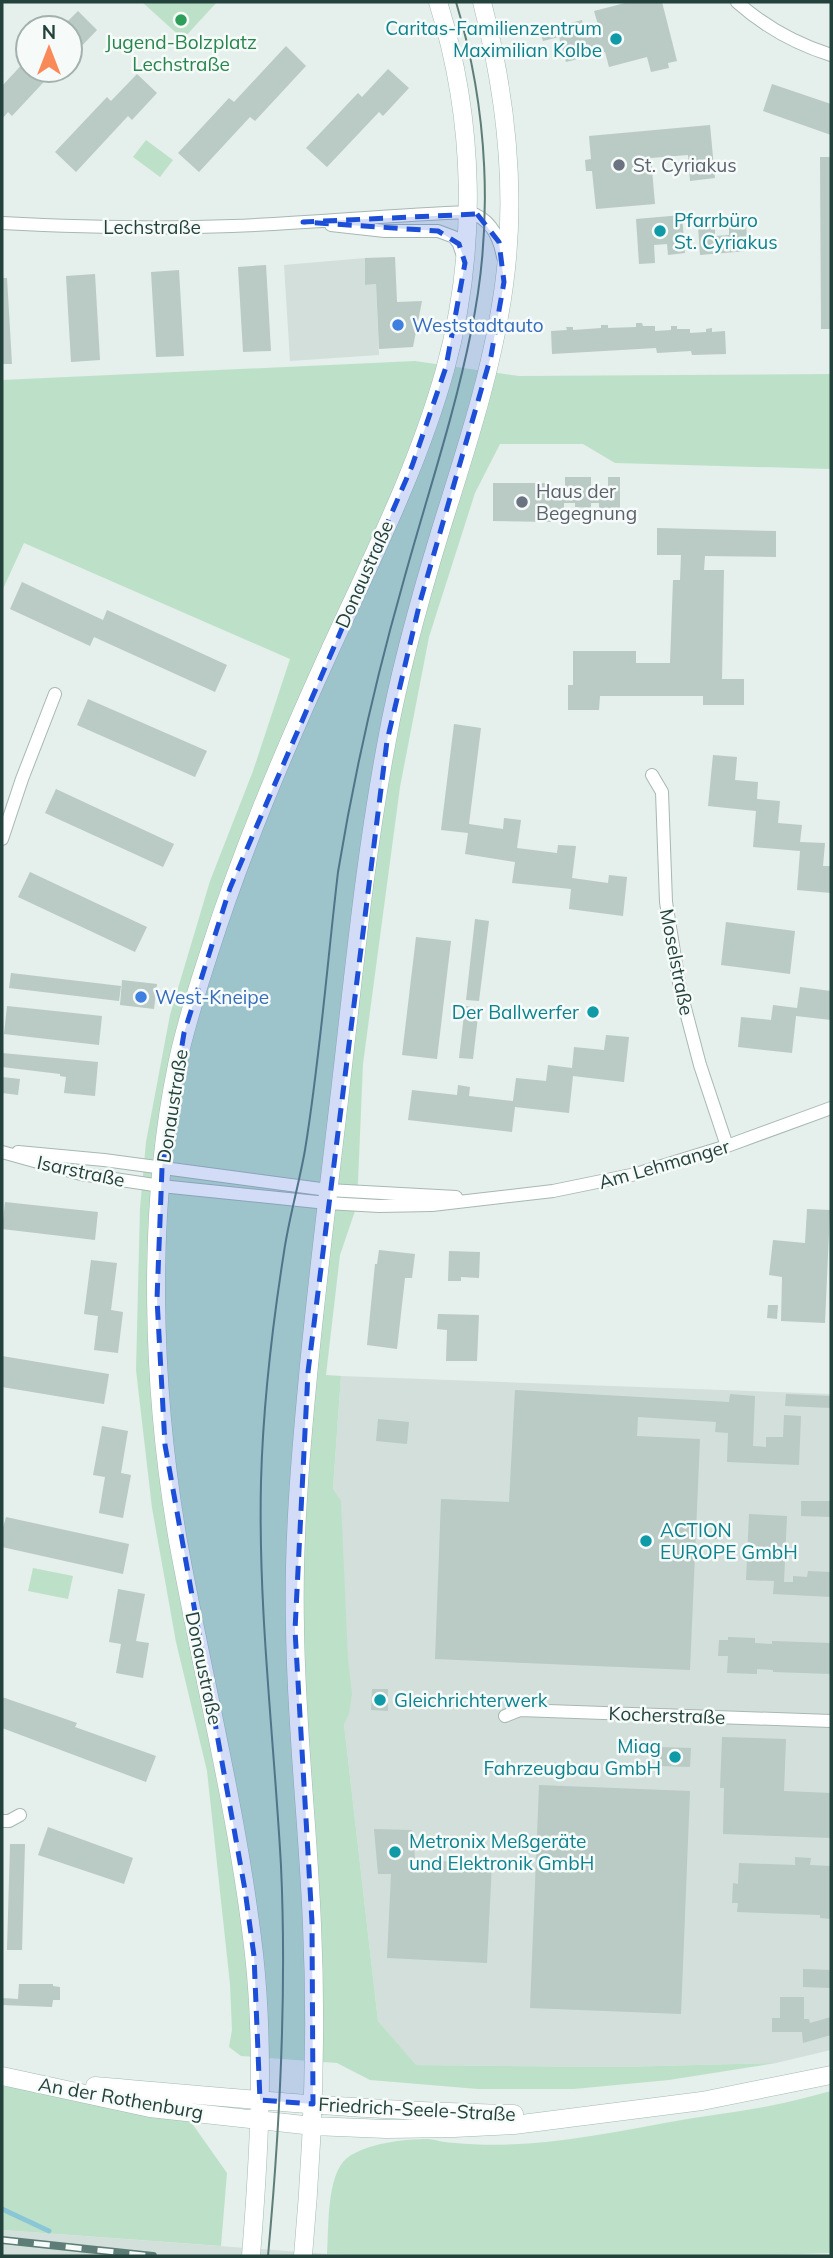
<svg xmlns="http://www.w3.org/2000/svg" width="833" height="2258" viewBox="0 0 833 2258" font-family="Mulish,sans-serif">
<rect width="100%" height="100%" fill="#e5efeb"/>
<path fill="#d3dfda" d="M365,258V285L376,284L379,355L290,361L284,265Z
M341,1376L831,1394V2050L776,2063L617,2067L415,2065L378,2021L344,1724L333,1489Z
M2,2230L327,2254L373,2256H2Z"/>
<path fill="#bde1c8" d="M142,2H217L183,39Z
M146,140L173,160L160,177L133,157Z
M415,361L519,376L831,374V469L615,463L583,444H500L475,493L429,637L400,787L363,1064L357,1205L340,1255L326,1375L341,1376L333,1489L341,1501L348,1659L352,1694L349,1714L344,1724L378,2021L416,2065L617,2067L776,2063L669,2080L574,2089H478L370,2080L337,2063L241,2056L229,2047L232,2030L230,1984L207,1771L176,1642L152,1508L136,1370L140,1208L146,1142L170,1015L210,881L253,771L290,659L24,543L2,591V380Z
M33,1568L73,1576L68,1599L28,1591Z
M2,2086L184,2112L227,2173L221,2246L2,2230Z
M831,2091V2253L743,2256H373L327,2254C329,2229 326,2175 347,2158C367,2143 404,2139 428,2139C437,2140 446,2143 455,2143C527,2150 599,2135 670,2122C703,2116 736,2112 769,2106C790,2102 811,2096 831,2091Z"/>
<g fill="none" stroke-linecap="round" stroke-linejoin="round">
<path stroke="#8bc6d6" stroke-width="5" d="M2,2209L49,2231"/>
</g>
<path fill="#bacac4" d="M629,2H662L677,61L668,63L669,68L651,72L647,57L609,67L605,52L566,62L559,37L543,41L540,31L582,20L585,32L599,28L594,11Z
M78,11L97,30L70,58V28H61Z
M286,46L306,66L255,121L250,117L199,172L178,153L229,98L234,102Z
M28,58V70H55L12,116L8,112L2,119V86Z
M388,69L409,88L383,116L379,112L327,167L306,148L358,93L362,97Z
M137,74L157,93L132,120L128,116L76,172L55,152L107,97L111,101Z
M772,84L831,104V135L763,111Z
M710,125L715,178L690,181L688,155L651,158L655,204L596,209L592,171H586L585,160L591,159L589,136Z
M820,157H831V329H821Z
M682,215L685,253L668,255L667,244L654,245L655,263L639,264L636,219Z
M746,223L748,251L700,255L698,226L715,225V236L729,235V225Z
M395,257L397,302L422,301L413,347L379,349L376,284L365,285V258Z
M266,265L271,351L243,352L238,267Z
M179,270L184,356L156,357L151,272Z
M95,274L100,360L71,362L66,276Z
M2,278H7L12,364H2Z
M636,323H642L643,326H655V331L671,330V326H677V329H690V333L706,332V329L712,328V332L725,331L726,354L692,355L691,351L657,353L656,348L552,354L551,331L567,330L566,327H573V330L601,328V325H608V328L636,327Z
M565,477H591V488H608V477H620V508H599V503H591V508L575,507V503H564V510L551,509V522L493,521V483H551V488L565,489Z
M657,528L776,531V557L705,556L704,570H724L722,679H744V705H703V696H600L599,710H568V685H573V651H636V663H670L673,580H680L681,555H657Z
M22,582L103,620L107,610L227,665L215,692L94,637L90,646L10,609Z
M88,699L207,751L195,777L77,725Z
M454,724L481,728L469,824L503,829L504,818L521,820L517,848L557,853L558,845L576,846L572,878L608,883L609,875L627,877L623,916L569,909L571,889L512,883L515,862L465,854L468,833L441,830Z
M713,755L737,757L735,780L758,782L757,799L780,801L778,823L802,825L800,842L825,843L823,866H831V893L797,890L800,851L753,847L756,811L708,806Z
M56,789L174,844L163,867L45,813Z
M30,872L147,927L135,952L18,897Z
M475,919L489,921L479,1001L466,1000Z
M726,922L795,931L790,974L721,965Z
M416,937L451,941L437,1059L402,1055Z
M11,973L121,986L119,1001L9,988Z
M122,980L157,984L154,1009L120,1005Z
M800,987L831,991V1020L796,1016L792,1053L738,1047L741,1017L771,1020L773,1005L797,1008Z
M7,1006L102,1016L99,1045L4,1034Z
M465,1006L479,1008L473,1059L459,1058Z
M606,1035L629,1037L624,1082L573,1076L569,1113L515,1107L512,1132L408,1120L412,1090L457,1095L458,1085L470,1087L469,1096L513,1101L516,1078L546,1081L548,1065L572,1068L574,1047L604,1050Z
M2,1053L98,1062L95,1096L64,1093L66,1077L60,1076V1074L2,1067Z
M2,1077L20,1079L18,1095L2,1093Z
M5,1202L98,1212L95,1240L2,1229Z
M807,1209L830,1210L825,1323L781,1321L782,1277L769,1275L773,1240L805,1243Z
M379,1250L415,1254L412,1278H405L397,1349L367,1345L375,1264H377Z
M449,1251L480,1252L479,1278L461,1277V1281H448Z
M91,1260L117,1263L111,1310L123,1312L118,1353L94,1350L98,1316L84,1314Z
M768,1305H778L777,1319L767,1318Z
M438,1314L479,1315L477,1361H446L447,1330L437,1329Z
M2,1356L109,1374L104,1404L2,1387Z
M515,1390L729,1402L730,1394L755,1396L753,1446L766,1447V1437H783L784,1415L801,1416L799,1465L727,1462L728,1433L715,1432L716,1422L638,1417L637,1436L700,1439L690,1670L435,1659L441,1499L509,1502Z
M786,1394L831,1396V1408L785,1406Z
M378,1419L409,1422L407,1444L376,1441Z
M102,1426L128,1431L121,1473L131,1475L123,1518L99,1513L105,1477L93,1475Z
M801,1501H831V1517L801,1516Z
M749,1514L787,1516L784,1582H793V1576L807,1577L808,1571L831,1572V1597L773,1594L774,1581L746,1580Z
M6,1517L129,1544L123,1574L2,1547V1531Z
M712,1527L723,1528L722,1539H712Z
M118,1589L145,1594L136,1641L149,1643L143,1678L116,1673L121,1644L109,1642Z
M728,1637L755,1638V1643L772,1644V1641L831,1643V1674L773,1672V1670L757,1669V1674L727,1673L728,1656H718L719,1640H728Z
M372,1689H388V1711L371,1710Z
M2,1697L77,1723L75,1727L156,1756L146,1782L2,1728Z
M722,1737L786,1739L784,1791L831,1793V1838L723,1834L724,1788H720Z
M660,1747L691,1748L690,1767L659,1766Z
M539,1785L690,1791L681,2014L530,2008Z
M48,1827L133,1858L124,1884L38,1855Z
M374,1829L412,1830L413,1839H417V1845H414L415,1860L492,1863L487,1963L387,1958L391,1874H378Z
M10,1844H25L22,1950H7Z
M795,1857L811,1858L810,1865L831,1866V1919L820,1918V1915L737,1912L738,1903H732L733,1883L738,1884L739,1863L795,1865Z
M803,1969L831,1970V1988L803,1987Z
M19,1984H53V1986L60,1987V2000H53L52,2007L2,2005V1998L18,1999Z
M780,1997H804V2019H809L810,2023L831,2017V2035L803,2043L802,2032H772V2018H780Z"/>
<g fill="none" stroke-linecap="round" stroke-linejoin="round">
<defs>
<path id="street" d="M737,2C765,27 796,44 831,55
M2,223C79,227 155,229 232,226C311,223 389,215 468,212C490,218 499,235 503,257
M331,225L385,231H438L454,237L459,244L463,256
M652,775L662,792L666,902L680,989L700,1065L727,1146
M2,839L22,779L55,694
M2,1152L81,1174L161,1186L327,1203L379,1206L432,1205L553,1191L636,1174L727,1146L831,1108
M18,1152L104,1160L328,1190L456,1197
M505,1716L520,1710L831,1721
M2,1821H9L20,1815"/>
<path id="secondary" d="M2,2076L150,2108L313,2126L386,2129L454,2128L514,2125L702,2101L831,2075
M95,2086C234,2098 374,2112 514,2114
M251,2256C259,2156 265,2054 254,1954C238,1814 203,1678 178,1541C152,1390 146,1215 177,1065C185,1027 197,990 209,953C242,849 285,749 330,650C372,558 418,467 445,370C478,250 475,120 438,2
M303,2256C313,2146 317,2035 312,1925C308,1825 296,1727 295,1627C293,1543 300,1460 308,1376C318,1270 332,1163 344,1057C356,951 367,845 387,740C400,668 420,598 441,529C466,449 493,368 504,285C517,190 506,95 482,2"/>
</defs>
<use href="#street" stroke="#a7b8b3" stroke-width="14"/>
<use href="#secondary" stroke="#a2bbb4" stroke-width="19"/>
<use href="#street" stroke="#fff" stroke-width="12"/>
<use href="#secondary" stroke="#fff" stroke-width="18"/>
<path stroke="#5d7d76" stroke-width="2" d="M268,2256C280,2126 287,1996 281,1866C274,1738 258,1610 261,1482C263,1405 272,1328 284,1252C289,1218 299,1184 305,1150C320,1058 327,965 338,872C354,775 376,678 403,583C426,499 454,417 471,332C494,223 488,108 456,2"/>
<defs>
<path id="rail" d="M2,2240L153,2256"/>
</defs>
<use href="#rail" stroke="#5d7d76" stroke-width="8"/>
<use href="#rail" stroke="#f6fbf9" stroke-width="5" stroke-dasharray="16" stroke-linecap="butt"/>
</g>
<path fill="#1d4ed8" fill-opacity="0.2" stroke="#1d4ed8" stroke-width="5" stroke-dasharray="14 9" stroke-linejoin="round" d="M477,214L499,242L504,282L491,356L420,602L387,741L308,1372L295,1630L312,1922L313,2104L260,2100L254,1956L245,1890L165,1445L157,1299L162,1168L184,1033L230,888L412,466L446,367L465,263L459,244L438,231L303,222Z"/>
<circle fill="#2e9e5b" stroke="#f6fbf9" stroke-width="2.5" cx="181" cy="20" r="7"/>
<g fill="#0f9aa8" stroke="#f6fbf9" stroke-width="2.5">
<circle cx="616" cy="39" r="7"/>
<circle cx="660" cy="231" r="7"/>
<circle cx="593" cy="1012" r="7"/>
<circle cx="646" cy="1541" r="7"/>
<circle cx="380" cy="1700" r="7"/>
<circle cx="675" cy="1757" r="7"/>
<circle cx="395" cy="1852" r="7"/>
</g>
<g fill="#6b7280" stroke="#f6fbf9" stroke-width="2.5">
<circle cx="619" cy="165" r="7"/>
<circle cx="522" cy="502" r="7"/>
</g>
<g fill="#3f7fe0" stroke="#f6fbf9" stroke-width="2.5">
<circle cx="398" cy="325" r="7"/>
<circle cx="141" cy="997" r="7"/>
</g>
<g text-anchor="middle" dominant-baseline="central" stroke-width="5" stroke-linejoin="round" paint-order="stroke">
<g font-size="19" fill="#0d838f" stroke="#f6fbf9" text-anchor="start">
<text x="602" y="28" text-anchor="end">Caritas-Familienzentrum<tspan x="602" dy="22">Maximilian Kolbe</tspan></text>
<text x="674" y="220">Pfarrbüro<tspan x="674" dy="22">St. Cyriakus</tspan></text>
<text x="579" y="1012" text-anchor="end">Der Ballwerfer</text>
<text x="660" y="1530">ACTION<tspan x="660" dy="22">EUROPE GmbH</tspan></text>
<text x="394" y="1700">Gleichrichterwerk</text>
<text x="661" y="1746" text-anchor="end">Miag<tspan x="661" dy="22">Fahrzeugbau GmbH</tspan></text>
<text x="409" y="1841">Metronix Meßgeräte<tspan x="409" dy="22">und Elektronik GmbH</tspan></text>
</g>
<g font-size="19" fill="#27864d" stroke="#f6fbf9">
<text x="181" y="42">Jugend-Bolzplatz<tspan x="181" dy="22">Lechstraße</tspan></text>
</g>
<g font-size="19" fill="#5b616d" stroke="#f6fbf9" text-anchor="start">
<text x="633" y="165">St. Cyriakus</text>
<text x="536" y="491">Haus der<tspan x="536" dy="22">Begegnung</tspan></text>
</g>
<g font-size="19" fill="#23423b" stroke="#f6fbf9">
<text x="152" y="227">Lechstraße</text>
<text transform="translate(364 574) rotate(-66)">Donaustraße</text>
<text transform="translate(677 962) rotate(79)">Moselstraße</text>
<text transform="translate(172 1106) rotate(-81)">Donaustraße</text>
<text transform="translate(664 1164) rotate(-16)">Am Lehmanger</text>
<text transform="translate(81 1171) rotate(12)">Isarstraße</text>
<text transform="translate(204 1668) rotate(78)">Donaustraße</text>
<text transform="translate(667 1715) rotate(2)">Kocherstraße</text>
<text transform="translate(121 2098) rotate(10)">An der Rothenburg</text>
<text transform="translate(417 2109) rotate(3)">Friedrich-Seele-Straße</text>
</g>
<g font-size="19" fill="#366cbe" stroke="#f6fbf9" text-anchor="start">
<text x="412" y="325">Weststadtauto</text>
<text x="155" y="997">West-Kneipe</text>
</g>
</g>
<rect width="833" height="2258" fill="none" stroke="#23423b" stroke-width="7"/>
<g transform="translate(49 49)"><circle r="33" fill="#f6fbf9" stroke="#a2b1ad" stroke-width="2"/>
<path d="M0-5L12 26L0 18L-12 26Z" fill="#f98959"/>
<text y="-10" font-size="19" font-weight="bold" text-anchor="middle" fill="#23423b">N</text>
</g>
</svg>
